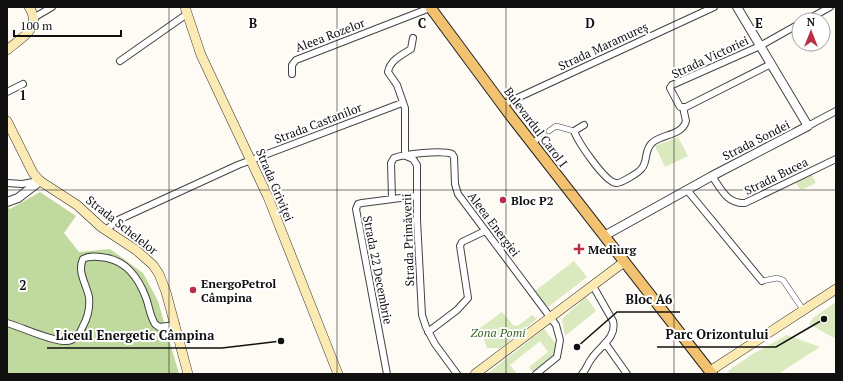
<svg xmlns="http://www.w3.org/2000/svg" width="843" height="381" viewBox="0 0 843 381" font-family="'PT Serif',serif">
<rect width="100%" height="100%" fill="#fefbf4"/>
<path fill="#dae9be" d="M678,137L688,156L665,167L655,146Z
M811,174L816,183L801,190L795,182Z
M574,261L587,277L548,307L535,291Z
M586,297L596,311L565,336L562,319Z
M836,302V339L809,324L813,318Z
M502,312L514,326L519,325L532,315L537,319L500,348H487L480,328Z
M544,329L557,345V354L534,373L529,367L548,352L540,341L510,365L517,374H487Z
M787,335L820,347L778,374H731L728,371L751,355Z"/>
<path fill="#c0d99e" d="M40,192L76,216L64,233L79,252L110,249L143,273L158,301L179,374H7V206L10,209Z"/>
<g fill="none" stroke-linecap="round" stroke-linejoin="round">
<path stroke="#dad8d2" stroke-width="5" stroke-dasharray="5 2.5" stroke-linecap="butt" d="M539,138L549,131"/>
<defs>
<path id="pedestrian" d="M549,131L556,126L574,131
M532,143L539,138
M762,281L777,278L783,280L804,311"/>
<path id="minor" d="M35,17L52,7
M807,20L830,7
M120,61L187,14
M771,64L686,107H680L670,88L672,85L760,46L799,24
M292,74V65L296,60L430,8
M7,92L23,84
M502,105L714,7
M584,125L574,131C578,142 605,182 616,183C620,184 640,172 642,168C648,161 644,150 652,143C661,134 682,136 686,121L683,107
M808,126L836,111
M405,155V108L397,85L388,72C390,60 402,55 411,49L413,38
M406,156L413,159L417,165V220L422,315L426,327L435,344L457,374
M712,176C721,189 727,204 745,203L836,159
M7,183L22,184L39,181
M687,190L762,281
M392,198L391,163L394,158C404,154 442,150 452,154L454,157L455,184L458,194L556,325L560,340L557,357L536,374
M106,230L118,220L238,165L402,103
M7,323C21,327 53,342 66,341C74,341 80,334 83,326C88,317 90,307 89,297C86,283 77,272 83,259C90,255 99,257 107,258C127,262 139,279 146,298C149,306 150,316 155,324L159,327L176,325
M428,332L457,310L468,298L460,246L462,242L485,231
M605,343L627,374
M387,374L356,209L358,204L362,203L416,196
M582,374C587,369 587,364 592,358C600,346 617,338 613,321L593,286"/>
<path id="tertiary" d="M7,202L18,198L40,181
M604,236L712,176L808,126L737,7"/>
<path id="secondary" d="M185,7L201,55L268,197L338,374
M7,50C21,38 43,28 29,7
M7,121L33,173L40,181L77,205L101,227L136,250L153,265L159,274L166,292L188,374
M710,371L836,289
M475,374L624,262"/>
<path id="primary" d="M430,7L510,115L712,374"/>
</defs>
<use href="#pedestrian" stroke="#434343" stroke-width="6"/>
<use href="#minor" stroke="#434343" stroke-width="8"/>
<use href="#tertiary" stroke="#434343" stroke-width="10"/>
<use href="#secondary" stroke="#323232" stroke-width="10"/>
<use href="#primary" stroke="#212121" stroke-width="12"/>
<use href="#pedestrian" stroke="#fff" stroke-width="5"/>
<use href="#minor" stroke="#fff" stroke-width="6"/>
<use href="#tertiary" stroke="#fff" stroke-width="8"/>
<use href="#secondary" stroke="#fbeab3" stroke-width="9"/>
<use href="#primary" stroke="#f2c271" stroke-width="10"/>
</g>
<path fill="none" stroke="#101010" stroke-width="1" stroke-opacity="0.55" d="M169,7V374M337,7V374M506,7V374M674,7V374M7,190H836"/>
<g fill="#bc2d46" stroke="#fff" stroke-width="1.5">
<circle cx="503" cy="200" r="4"/>
<path d="M577 243h4v4h4v4h-4v4h-4v-4h-4v-4h4z"/>
<circle cx="193" cy="290" r="4"/>
</g>
<g text-anchor="middle" dominant-baseline="central" stroke-width="4" stroke-linejoin="round" paint-order="stroke">
<g font-size="12" fill="#101010" stroke="#fff">
<text transform="translate(330 35) rotate(-21)">Aleea Rozelor</text>
<text transform="translate(603 46) rotate(-25)">Strada Maramureș</text>
<text transform="translate(710 57) rotate(-25)">Strada Victoriei</text>
<text transform="translate(318 123) rotate(-21)">Strada Castanilor</text>
<text transform="translate(536 127) rotate(53)">Bulevardul Carol I</text>
<text transform="translate(756 140) rotate(-27)">Strada Sondei</text>
<text transform="translate(776 176) rotate(-26)">Strada Bucea</text>
<text transform="translate(275 185) rotate(67)">Strada Griviței</text>
<text transform="translate(494 224) rotate(53)">Aleea Energiei</text>
<text transform="translate(122 225) rotate(38)">Strada Schelelor</text>
<text transform="translate(408 240) rotate(-92)">Strada Primăverii</text>
<text transform="translate(378 270) rotate(79)">Strada 22 Decembrie</text>
</g>
<g font-size="12" font-weight="bold" fill="#101010" stroke="#fff" text-anchor="start">
<text x="511" y="200">Bloc P2</text>
<text x="588" y="249">Mediurg</text>
<text x="201" y="283">EnergoPetrol<tspan x="201" dy="14">Câmpina</tspan></text>
</g>
<g font-size="12" font-style="italic" fill="#396722" stroke="#fff">
<text x="498" y="332">Zona Pomi</text>
</g>
</g>
<g font-size="13" text-anchor="middle" font-weight="bold" fill="#101010" stroke="#fff" stroke-width="4" stroke-linejoin="round" paint-order="stroke">
<text x="253" y="28">B</text>
<text x="422" y="28">C</text>
<text x="590" y="28">D</text>
<text x="759" y="28">E</text>
<text x="23" y="100">1</text>
<text x="23" y="290">2</text>
</g>
<path fill="none" stroke="#101010" stroke-width="1.5" d="M577 347L617 312H680M824 319L776 347H657M281 341L222 348H47"/>
<g fill="#101010" stroke="#fff" stroke-width="1.5">
<circle cx="577" cy="347" r="4"/>
<circle cx="824" cy="319" r="4"/>
<circle cx="281" cy="341" r="4"/>
</g>
<g font-size="13" text-anchor="middle" font-weight="bold" fill="#101010" stroke="#fff" stroke-width="4" stroke-linejoin="round" paint-order="stroke">
<text x="649" y="304">Bloc A6</text>
<text x="717" y="339">Parc Orizontului</text>
<text x="135" y="340">Liceul Energetic Câmpina</text>
</g>
<rect width="843" height="381" fill="none" stroke="#101010" stroke-width="16"/>
<g transform="translate(811 32)"><circle r="19" fill="#ffffff" stroke="#9f9f9f"/>
<path d="M0-3L7 15L0 10L-7 15Z" fill="#bc2d46"/>
<text y="-6" font-size="11" font-weight="bold" text-anchor="middle" fill="#101010">N</text>
</g>
<path d="M14 30v6h107v-6" fill="none" stroke="#101010" stroke-width="2"/>
<text x="20" y="30" font-size="12" fill="#101010" stroke="#ffffff" stroke-width="3" paint-order="stroke">100 m</text>
</svg>
